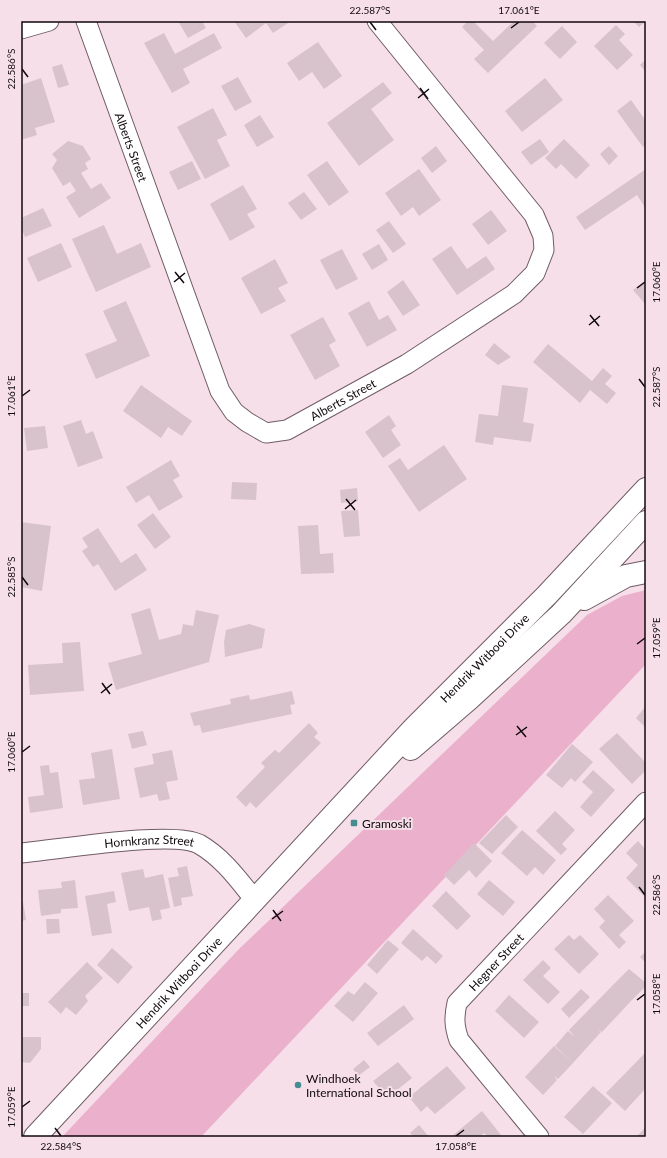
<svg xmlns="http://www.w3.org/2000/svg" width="667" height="1158" viewBox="0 0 667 1158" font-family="Lato,sans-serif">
<rect width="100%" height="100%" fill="#f6dfe9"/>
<path fill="#ebb1cc" d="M646,590V664L201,1137H62L238,950L587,615L622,596Z"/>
<path fill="#d8c2cc" d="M178,21H202L206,28L188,38Z
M234,21H291L273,33L266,23L246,38Z
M468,21H473L493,41L514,21H532L537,26L488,73L474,59L484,50L462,27Z
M633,21H646L639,27Z
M616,25L625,34L619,40L633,55L617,70L594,46Z
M562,26L577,42L560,59L544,43Z
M164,33L175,54L214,33L222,48L183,69L190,83L172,93L144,43Z
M318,42L342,76L324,89L312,72L299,81L287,63Z
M646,59V72L640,65Z
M62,64L69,85L58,88L52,67Z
M238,77L252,102L235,111L221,86Z
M41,78L55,122L35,128L37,135L21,140V85Z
M545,78L563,100L522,132L505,111Z
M383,82L392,93L371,109L394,140L359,166L327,123Z
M631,100L646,121V145L643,147L617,111Z
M213,108L227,135L217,140L230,166L205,179L177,127Z
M260,115L274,137L257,147L244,125Z
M540,139L549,152L531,165L521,152Z
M564,139L590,165L576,179L561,164L556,169L545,158Z
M68,141L83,146L91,159L85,163L88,169L81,173L91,189L101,183L111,198L79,218L66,197L76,191L70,182L63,186L52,168L57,160L52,154Z
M436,146L447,161L432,173L421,158Z
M609,146L618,156L609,165L600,154Z
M192,161L201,179L178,190L169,172Z
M327,161L349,192L329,206L307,175Z
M419,169L441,200L419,216L413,207L401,216L385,193Z
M646,169V209L637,195L585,230L576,217Z
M243,185L257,209L247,214L255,227L230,241L210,204Z
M304,192L317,209L301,220L288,203Z
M43,208L52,226L25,237L21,227V218Z
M491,210L507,231L488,245L472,224Z
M389,221L406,244L393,253L376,230Z
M104,225L117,254L141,243L151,267L96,292L72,239Z
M61,243L72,267L38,282L27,258Z
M379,244L388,260L372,270L362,254Z
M451,246L467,269L486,256L495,269L457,295L432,259Z
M342,249L358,279L336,290L320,260Z
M275,259L288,283L278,288L286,301L261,314L241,278Z
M403,280L420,305L403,316L387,292Z
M646,280V305L633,290Z
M126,301L150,356L96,379L85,354L117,341L103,311Z
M369,301L379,320L388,315L397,330L367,347L348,313Z
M323,317L336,341L329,345L340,366L315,380L290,335Z
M494,343L511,357L498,365L485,355Z
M548,344L592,381L603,368L612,376L605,384L616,393L607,404L590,390L580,403L533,362Z
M141,385L192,421L182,436L168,427L161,438L123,411Z
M502,385L528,388L523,422L534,424L531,442L494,437L493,445L475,442L479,414L498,416Z
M389,415L396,426L391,430L401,445L383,458L365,432Z
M81,420L86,434L93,431L103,458L78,467L63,426Z
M45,426L48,448L27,451L24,428Z
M444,445L467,479L419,512L388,466L400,458L408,470Z
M171,460L180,476L173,480L183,497L159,511L149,495L136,503L126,487Z
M232,482L257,483L256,500L231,499Z
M357,488L358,501L341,503L340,490Z
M358,510L360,536L344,537L341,511Z
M153,513L171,537L155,549L137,525Z
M21,522L51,526L42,591L21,587Z
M318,525L320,554L333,553L334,573L301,574L298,526Z
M98,528L121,563L136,553L147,570L115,591L98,564L93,567L82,551L88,547L82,538Z
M150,608L159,640L181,634L183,624L193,626L196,610L219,615L209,662L116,690L108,663L142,654L131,614Z
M249,624L265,629L262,648L225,657L224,642L226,630Z
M80,642L84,691L30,695L28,665L63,663L62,643Z
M292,691L295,704L290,705L292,714L202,733L200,725L194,726L190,713L231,704L230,699L249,695L250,700Z
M646,706V728L636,718Z
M309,723L318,733L314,737L321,743L256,808L250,802L246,807L236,797L265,767L261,763L275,750L279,753Z
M143,731L147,745L132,749L128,734Z
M617,733L646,763V770L632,784L599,749Z
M572,744L593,762L575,782L571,778L562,788L546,775Z
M112,749L120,799L83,805L79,780L95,778L91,753Z
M172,750L178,780L166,782L170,799L159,801L157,794L140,798L134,768L154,764L152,754Z
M49,765L50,773L58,772L63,808L30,813L28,797L44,795L40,766Z
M593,770L615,790L591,817L580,807L593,792L582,782Z
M555,811L575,830L562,844L567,849L561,855L536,831Z
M506,815L518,827L492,854L479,843Z
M522,830L556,860L543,875L535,867L527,876L501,853Z
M638,841L646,850V898L626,878L638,865L626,853Z
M474,843L492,861L476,878L469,870L454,885L444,875Z
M187,866L193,896L181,898L182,905L174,907L168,878L179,876L177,868Z
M143,869L145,878L163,874L170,908L160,910L162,919L152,921L149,907L129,911L121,873Z
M75,880L78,908L61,909V913L41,916L38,890L62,888L61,882Z
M489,880L515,902L503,916L477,894Z
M114,891L116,902L107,904L112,933L92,936L85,896Z
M446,891L471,916L457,930L432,906Z
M608,895L634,921L619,935L626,942L619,949L599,927L605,921L594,909Z
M21,902H23L26,920L21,921Z
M46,919H59L60,933L47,934Z
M413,929L443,956L436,964L427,956L422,961L401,943Z
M569,935L574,940L580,935L599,954L579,974L554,949Z
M388,940L399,949L377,974L367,965Z
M112,948L133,967L118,984L97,965Z
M646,951V963L640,957Z
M543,960L551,968L543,976L560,992L548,1004L523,980Z
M87,962L103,978L85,996L88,1001L76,1015L66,1007L61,1014L48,1002Z
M629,969L646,983V986L632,1000L614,984Z
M365,982L378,993L353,1022L334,1006L348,991L354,995Z
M614,984L632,1000L602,1032L597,1028L601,1032L573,1063L555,1046L568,1031L575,1037L569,1030Z
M581,989L590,997L569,1018L561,1009Z
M21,993H29V1006H21Z
M509,995L539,1022L524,1038L495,1011Z
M404,1005L414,1019L378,1046L367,1033Z
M21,1037H41V1049L30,1063L21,1062Z
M554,1046L573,1063L558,1079L554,1076L557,1080L543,1095L525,1077Z
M646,1052V1088L625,1111L606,1093Z
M364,1060L370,1067L358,1076L353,1069Z
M398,1062L412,1078L387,1098L373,1081Z
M447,1066L466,1088L435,1114L427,1106L421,1112L409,1097Z
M593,1086L612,1103L583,1134L564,1117Z
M482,1111L501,1135L498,1137H488L484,1133L479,1137H451Z
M419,1125L429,1137H414L410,1133Z
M646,1126V1137H636L643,1130Z"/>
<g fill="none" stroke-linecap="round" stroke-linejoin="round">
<defs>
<g id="minor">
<path id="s1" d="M86,21L220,391L234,412L247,422L266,433L287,430L407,364L514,294L535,273L544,250L543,236L534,215L377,21"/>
<path d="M21,29L49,21"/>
<path id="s2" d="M21,853C57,850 172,830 199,844C222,857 238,879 254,899"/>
<path id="s3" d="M539,1137L459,1040C454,1026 454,1017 457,1003L646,802"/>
</g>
<g id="major">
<path d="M584,599L626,576L646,572"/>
<path d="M411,749L469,699L561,614L646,522"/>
<path id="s4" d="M35,1137L414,728L547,595L646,489"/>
</g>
</defs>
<use href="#minor" stroke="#705c65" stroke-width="21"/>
<use href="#major" stroke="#705c65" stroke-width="24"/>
<use href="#minor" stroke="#fff" stroke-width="19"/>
<use href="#major" stroke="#fff" stroke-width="22"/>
</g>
<path fill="none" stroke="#10090d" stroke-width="1.5" d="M370,22L376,30M511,28L519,22M22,69L28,77M420,88L428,99M418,98L429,89M175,272L184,283M174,282L185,273M637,288L645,282M590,315L599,326M589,325L600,316M639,379L645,387M22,396L30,390M346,499L355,510M345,509L356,500M22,577L28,585M637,644L645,638M102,683L110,694M101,693L112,684M517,726L526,737M516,735L527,727M22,752L30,746M639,887L645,895M273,910L281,921M272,919L283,911M637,1000L645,994M22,1107L30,1101M55,1128L61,1136M456,1136L464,1130"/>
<g fill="#458d90" stroke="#f6dfe9" stroke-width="1.5">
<rect x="350" y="819" width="8" height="8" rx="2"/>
<circle cx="298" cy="1085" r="4"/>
</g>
<g text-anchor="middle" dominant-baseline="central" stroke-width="4" stroke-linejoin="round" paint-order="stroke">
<g font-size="12" fill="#10090d" stroke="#f6dfe9">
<text stroke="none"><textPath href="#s1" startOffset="134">Alberts Street</textPath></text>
<text stroke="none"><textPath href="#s1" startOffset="542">Alberts Street</textPath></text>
<text stroke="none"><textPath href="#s4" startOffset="657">Hendrik Witbooi Drive</textPath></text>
<text stroke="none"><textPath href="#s2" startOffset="129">Hornkranz Street</textPath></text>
<text stroke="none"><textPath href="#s3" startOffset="220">Hegner Street</textPath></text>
<text stroke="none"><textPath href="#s4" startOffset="211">Hendrik Witbooi Drive</textPath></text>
</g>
<g font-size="12" fill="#10090d" stroke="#f6dfe9" text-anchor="start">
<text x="362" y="823">Gramoski</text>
<text x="306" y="1078">Windhoek<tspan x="306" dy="14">International School</tspan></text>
</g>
</g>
<rect width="667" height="1158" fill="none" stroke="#f6dfe9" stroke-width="44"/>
<rect x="22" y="22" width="623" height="1114" fill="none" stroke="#10090d" stroke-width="1.5"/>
<g font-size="10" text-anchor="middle" fill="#10090d">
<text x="370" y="14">22.587°S</text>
<text x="519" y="14">17.061°E</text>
<text transform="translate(11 69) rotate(-90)" y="4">22.586°S</text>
<text transform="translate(656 282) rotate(-90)" y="4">17.060°E</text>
<text transform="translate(656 387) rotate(-90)" y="4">22.587°S</text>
<text transform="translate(11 396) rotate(-90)" y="4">17.061°E</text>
<text transform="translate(11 577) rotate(-90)" y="4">22.585°S</text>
<text transform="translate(656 638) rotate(-90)" y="4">17.059°E</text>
<text transform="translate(11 752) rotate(-90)" y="4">17.060°E</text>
<text transform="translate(656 895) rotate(-90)" y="4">22.586°S</text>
<text transform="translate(656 994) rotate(-90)" y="4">17.058°E</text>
<text transform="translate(11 1107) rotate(-90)" y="4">17.059°E</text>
<text x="61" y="1150">22.584°S</text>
<text x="456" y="1150">17.058°E</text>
</g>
</svg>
